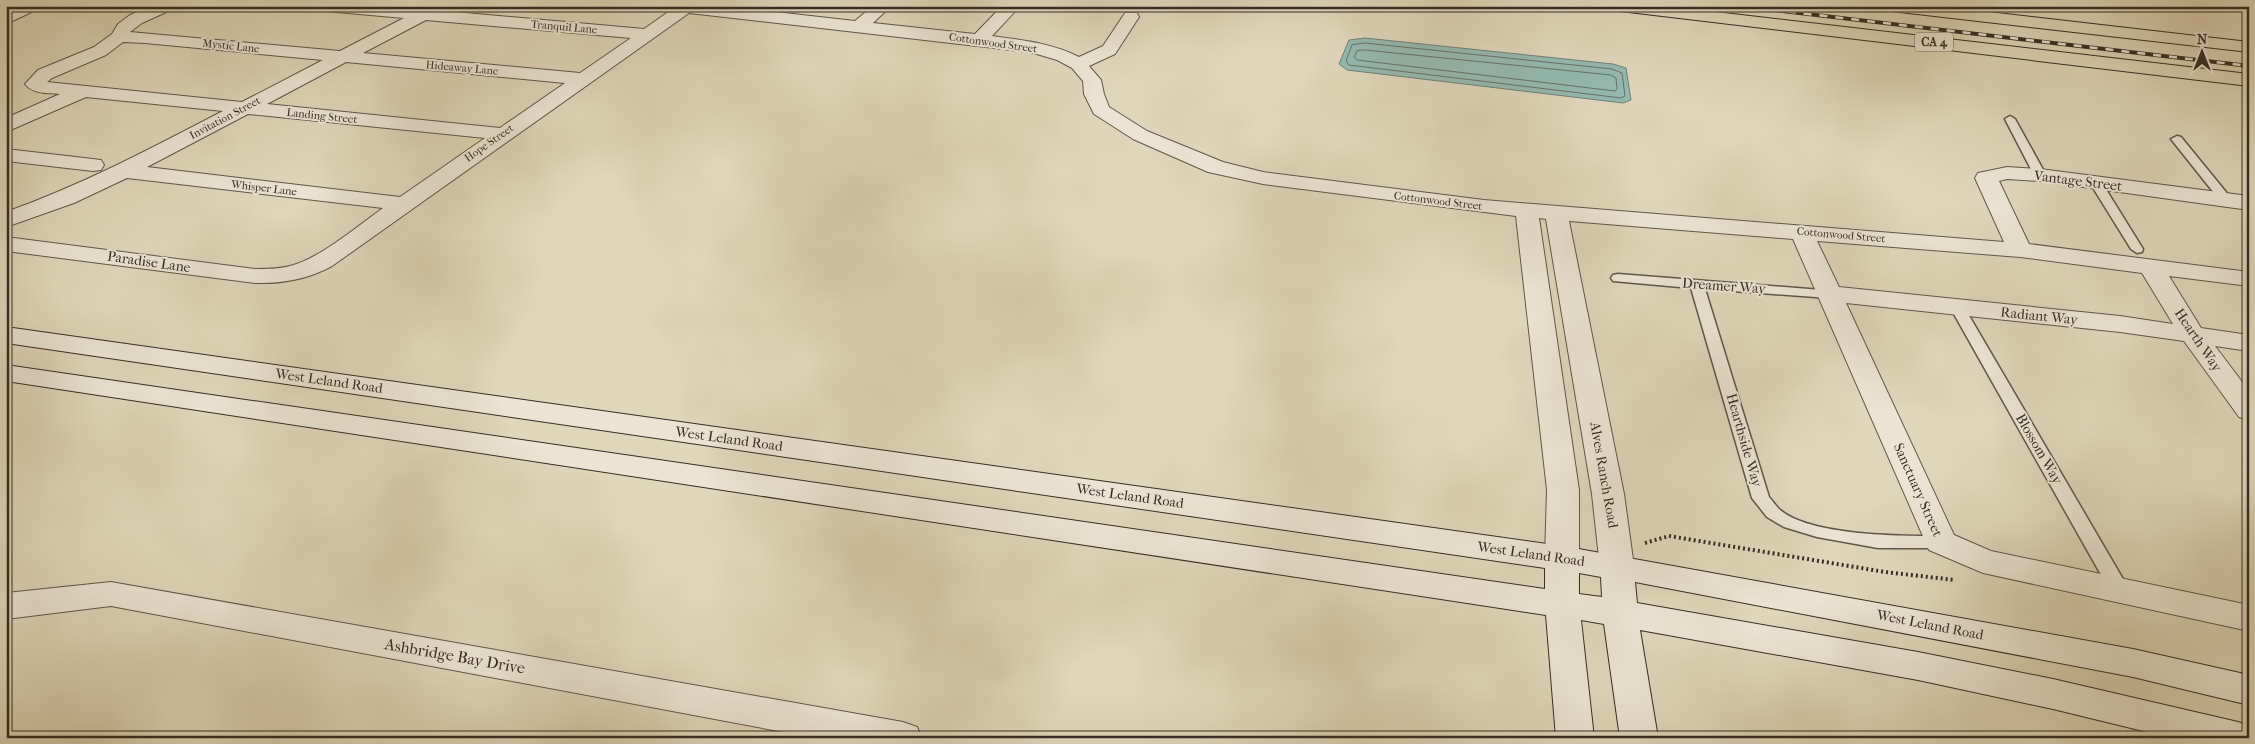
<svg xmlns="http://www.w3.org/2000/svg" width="2255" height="744" viewBox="0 0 2255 744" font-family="'IM FELL French Canon',serif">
<rect width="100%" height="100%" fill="#e0d6ba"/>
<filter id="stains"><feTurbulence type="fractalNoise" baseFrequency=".004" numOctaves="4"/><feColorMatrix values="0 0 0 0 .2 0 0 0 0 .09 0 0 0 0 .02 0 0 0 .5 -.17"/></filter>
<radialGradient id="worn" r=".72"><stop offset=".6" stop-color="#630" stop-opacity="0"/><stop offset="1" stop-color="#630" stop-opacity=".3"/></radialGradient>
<path fill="#94b9af" stroke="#6e8177" d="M1365,38L1613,64L1626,68L1631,100L1623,103L1347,70L1339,64L1349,40Z"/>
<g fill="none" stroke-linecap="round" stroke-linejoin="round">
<path stroke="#65726a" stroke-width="1" d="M1365,43L1612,69L1622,73L1625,96L1621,98L1349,65L1346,61L1352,45Z
M1365,50L1611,75L1616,78L1617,89L1615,91L1357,60L1354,57L1357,51Z"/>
<defs>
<path id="lane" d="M2010,116L2015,119L2046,175L2044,177H2036L2034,175L2005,119Z
M2177,136L2181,137L2230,197L2232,200L2230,203H2222L2171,139Z
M2096,179L2102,183L2143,249L2142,252L2137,253L2131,249L2090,183Z
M1618,274L1834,291L1836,294L1834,297L1829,298L1705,289L1769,497C1772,500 1775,505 1779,509C1809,536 1901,536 1941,536L1947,538L1950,542L1947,546L1941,548H1878L1817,537L1784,527L1767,517L1752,498L1691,288L1613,281L1611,278L1613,275Z
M1957,303L1964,307L2127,586L2129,591L2127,596L2120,598L2113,596L1950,307Z"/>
<path id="street" d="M19,6H40L38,9L6,24V12Z
M152,6H175L173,9L142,23L130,32L340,51L404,18L325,11L319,9L317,6H385L421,9L427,6H448L443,11L644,29L671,10L667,6H722L855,21L873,6H891L873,23L975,34L1002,6H1020L992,36C1021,40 1052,43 1079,57L1103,46L1125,13H1137L1139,17L1115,54L1089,66L1101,80L1104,94L1109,107L1147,131L1223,162L1263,172L1484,200L2004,242L1975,178L1978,173L2007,167L2040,169L2249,196V210L2040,181L2007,179L1999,181L2029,244L2249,272V286L2169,276L2201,328L2249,335V351L2215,346L2249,391V420L2239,417L2184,341L2120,332L1846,303L1954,535L1991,551L2249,605V631L1983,573L1929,550L1793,239L1569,221L1624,494L1634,567L1629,575L1617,579L1605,575L1600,567L1592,494L1546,219L1539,218L1579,490V558L1574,566L1562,570L1550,566L1545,558L1547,490L1516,216L1263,184L1208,172L1133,139L1094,114L1084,94L1083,81L1072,68L1057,60L1030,52L689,13L332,266C308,279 282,284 255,283L6,251V237L255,269C267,269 279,269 290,266C319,259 358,226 383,208L127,178L74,203L6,227V212C82,185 152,148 223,111L86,97L6,132V118L60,94C48,93 32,94 25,84L38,70L94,47L112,34L118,24L130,15ZM426,20L631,38L580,73L363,53ZM123,42L145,43L323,60L242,102L47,82L52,78L106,55ZM346,62L565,83L500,128L267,104ZM248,114L485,138L400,197L147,167ZM1817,241L2020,257L2142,273L2173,324L2120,316L1839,287Z
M6,149L93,159L101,160L104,165L101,170L93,171L6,161Z
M111,582L903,722L917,727L922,738H816L111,606L6,619V593Z"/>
<path id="secondary" d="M6,327L1562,546L2133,649L2249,675V705L2133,677L1635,582L1637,603L1918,652L2053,679L2238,722L2249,726V738H2172L2053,709L1918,680L1640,630L1658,738H1620L1604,624L1581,620L1594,738H1556L1546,615L6,381V365L1545,589V568L6,343ZM1579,573L1601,577L1602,597L1579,594Z"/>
<path id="highway" d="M1612,6H1664L2249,74V86L1620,11L1614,9Z
M1883,6H1937L2249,42V52L1891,11L1885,9Z"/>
</defs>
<use href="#lane" stroke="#60564a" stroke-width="3"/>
<use href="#street" stroke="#60564a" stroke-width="2"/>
<use href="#secondary" stroke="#362c24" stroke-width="2"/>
<use href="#highway" stroke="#362c24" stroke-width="2"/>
<path stroke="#362c24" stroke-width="4" stroke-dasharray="2 3" stroke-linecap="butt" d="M1645,543L1669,536L1885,572L1955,580"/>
<use href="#lane" fill="#ebe4d2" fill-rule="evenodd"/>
<use href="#street" fill="#ebe4d2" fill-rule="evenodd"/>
<use href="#secondary" fill="#ebe4d2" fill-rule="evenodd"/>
<use href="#highway" fill="#e0d6ba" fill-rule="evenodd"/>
<defs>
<path id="rail" d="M1740,6L2249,66"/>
</defs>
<use href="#rail" stroke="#362c24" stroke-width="4"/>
<use href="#rail" stroke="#ebe4d2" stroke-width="2.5" stroke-dasharray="8" stroke-linecap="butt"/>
</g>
<g text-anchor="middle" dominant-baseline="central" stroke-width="4" stroke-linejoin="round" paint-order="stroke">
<g font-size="11" fill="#362c24" stroke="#ebe4d2">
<text transform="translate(564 27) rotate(5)">Tranquil Lane</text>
<text transform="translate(993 43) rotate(8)">Cottonwood Street</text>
<text transform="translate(231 46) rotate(6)">Mystic Lane</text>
<text transform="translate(462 68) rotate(5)">Hideaway Lane</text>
<text transform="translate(322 116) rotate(6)">Landing Street</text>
<text transform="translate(225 118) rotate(-28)">Invitation Street</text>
<text transform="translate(489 143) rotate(-35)">Hope Street</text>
<text transform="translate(264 188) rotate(7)">Whisper Lane</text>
<text transform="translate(1438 201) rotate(7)">Cottonwood Street</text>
<text transform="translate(1841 235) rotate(5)">Cottonwood Street</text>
</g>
<rect fill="#ebe4d2" stroke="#6c6358" stroke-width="1" x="1915" y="32.5" width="38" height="19" rx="4"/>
<g font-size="12" font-weight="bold" fill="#362c24">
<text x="1934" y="42">CA 4</text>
</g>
<g font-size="14" fill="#362c24" stroke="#ebe4d2">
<text transform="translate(2078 181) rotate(7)">Vantage Street</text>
<text transform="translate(149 262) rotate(8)">Paradise Lane</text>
<text transform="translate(1724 286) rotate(4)">Dreamer Way</text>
<text transform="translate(2039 316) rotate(6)">Radiant Way</text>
<text transform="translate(2198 340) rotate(56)">Hearth Way</text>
<text transform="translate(329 381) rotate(8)">West Leland Road</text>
<text transform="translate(729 439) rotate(8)">West Leland Road</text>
<text transform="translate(1744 440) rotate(74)">Hearthside Way</text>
<text transform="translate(2039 449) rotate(60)">Blossom Way</text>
<text transform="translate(1604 475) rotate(80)">Alves Ranch Road</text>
<text transform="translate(1918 490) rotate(66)">Sanctuary Street</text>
<text transform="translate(1130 496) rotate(8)">West Leland Road</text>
<text transform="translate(1531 554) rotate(8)">West Leland Road</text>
<text transform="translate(1930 625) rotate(11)">West Leland Road</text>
</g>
<g font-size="16" fill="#362c24" stroke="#ebe4d2">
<text transform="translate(455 656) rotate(10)">Ashbridge Bay Drive</text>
</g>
</g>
<rect width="2255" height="744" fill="none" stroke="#e0d6ba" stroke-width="25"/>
<rect x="8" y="8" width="2240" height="729" fill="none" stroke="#362c24" stroke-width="2.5"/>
<rect x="12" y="12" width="2230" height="719" fill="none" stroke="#362c24"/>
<g transform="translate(2202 52)" stroke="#ebe4d2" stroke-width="4" paint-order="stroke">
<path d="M0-4L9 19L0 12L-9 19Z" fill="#362c24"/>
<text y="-8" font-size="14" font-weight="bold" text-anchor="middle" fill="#362c24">N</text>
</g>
<rect width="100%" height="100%" filter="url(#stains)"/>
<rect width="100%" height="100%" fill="url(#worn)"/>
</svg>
